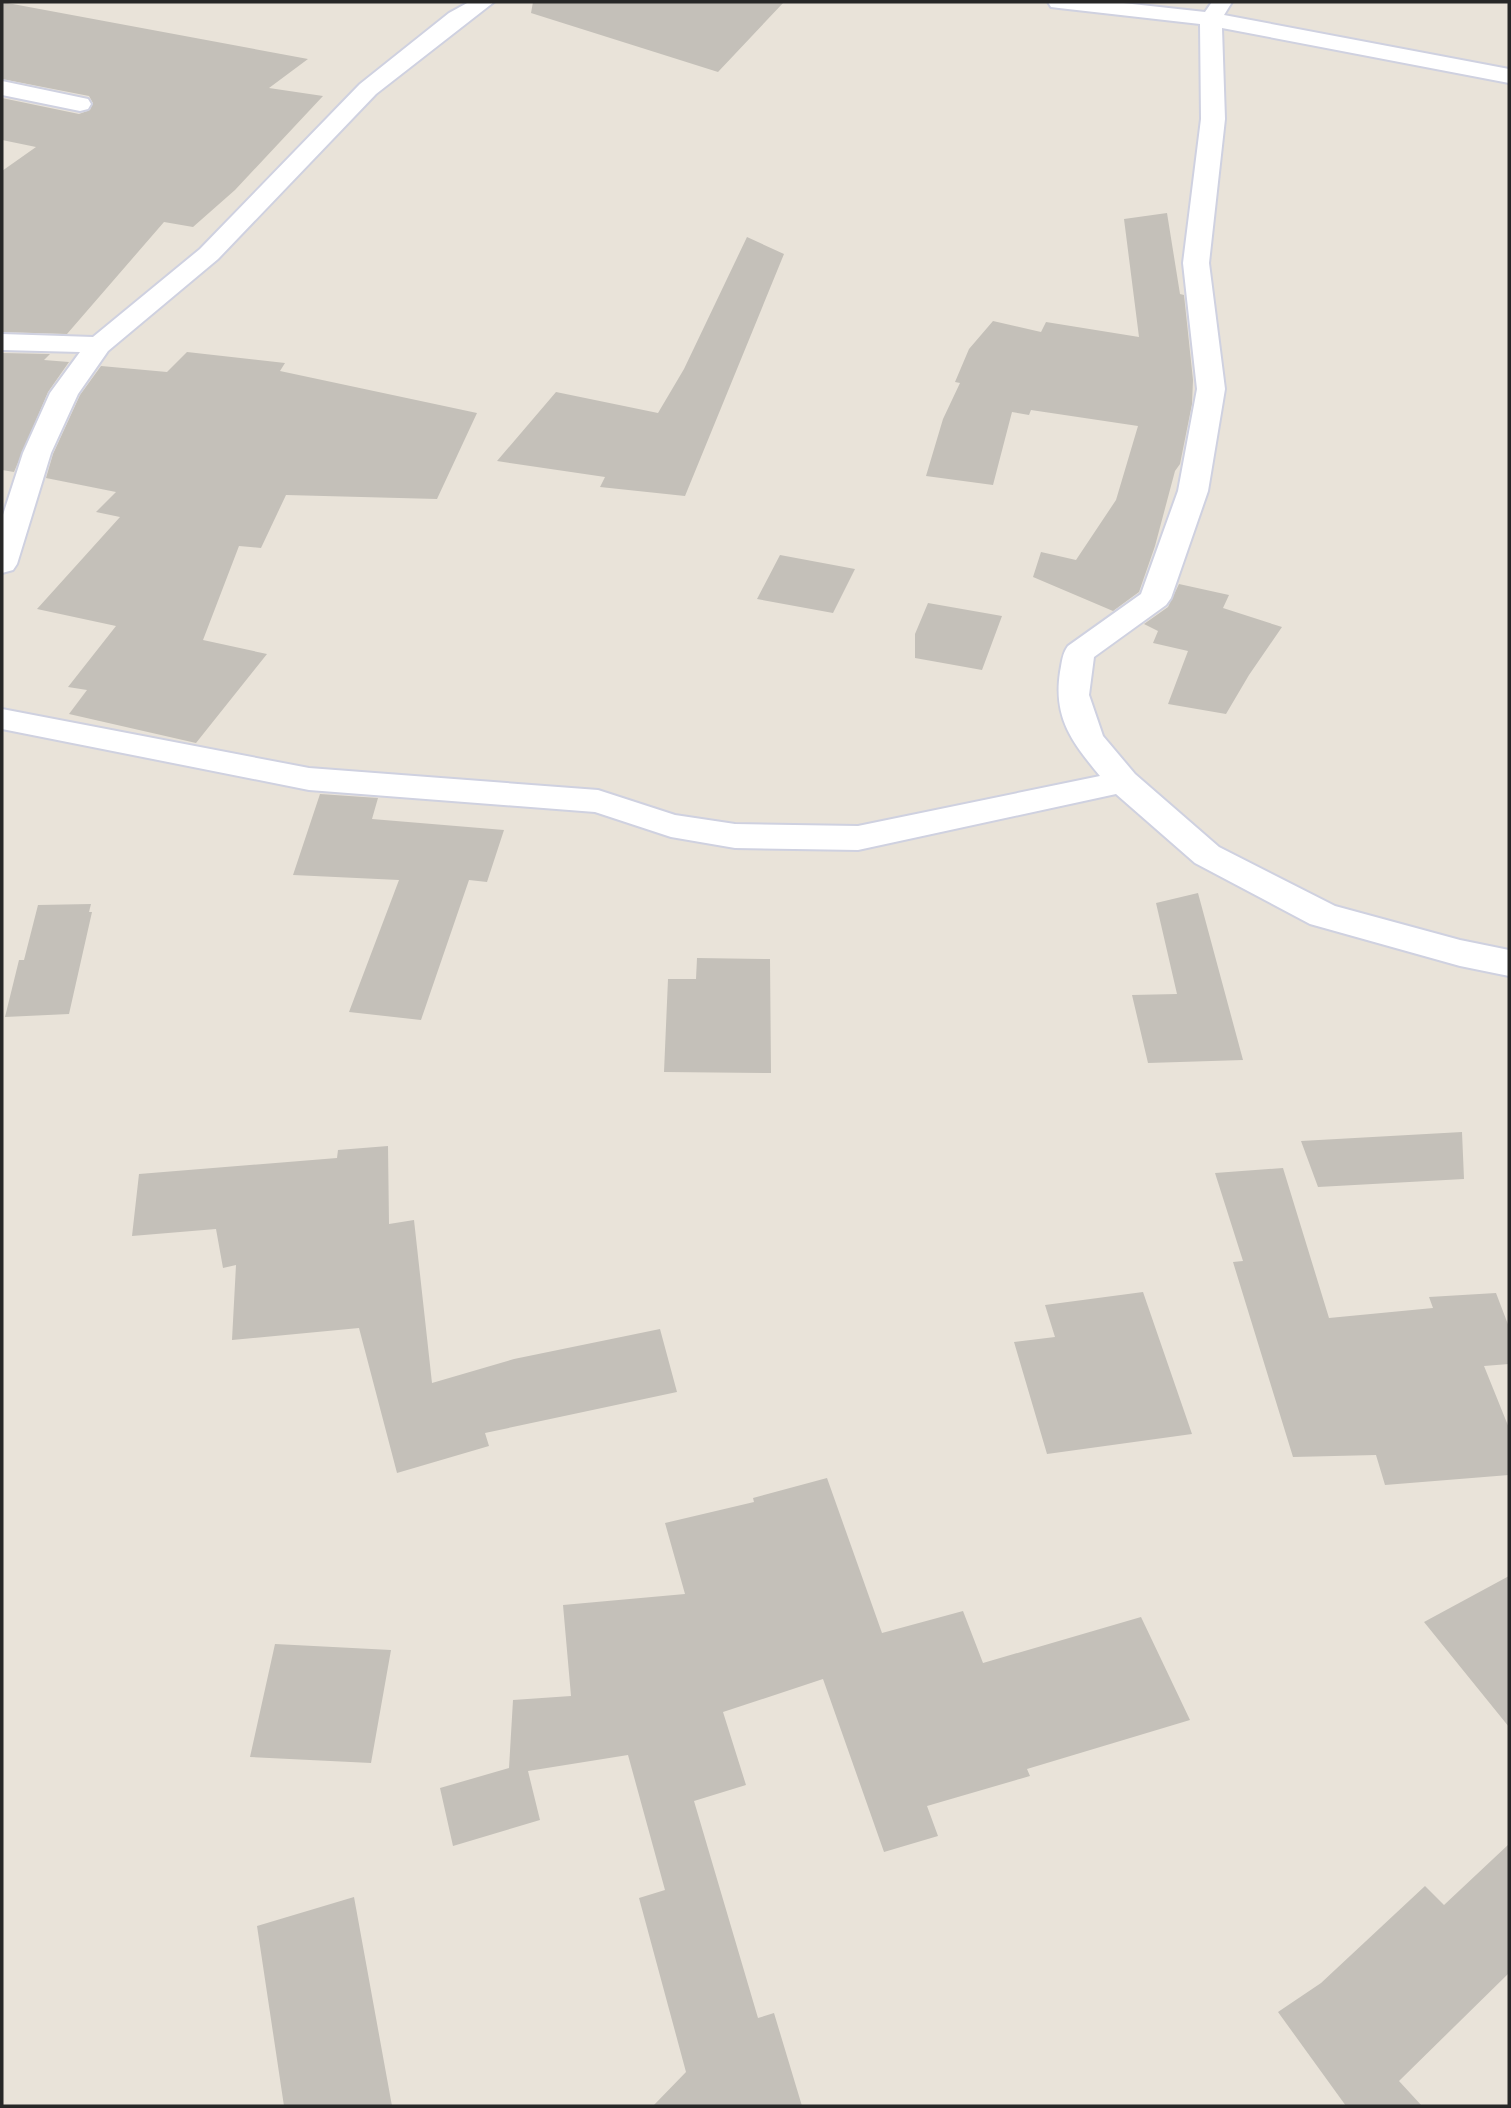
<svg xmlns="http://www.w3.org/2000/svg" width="1511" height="2108" viewBox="0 0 1511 2108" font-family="Montserrat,sans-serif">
<rect width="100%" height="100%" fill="#e9e3d9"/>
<path fill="#c4c0b9" d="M2,2L308,59L269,88L323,96L235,190L193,227L164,222L67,334L2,332V171L36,147L2,140V98L79,114L90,110L93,103L89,96L2,79Z
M533,2H784L718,72L531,13Z
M1167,213L1180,294L1184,295L1193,380L1192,404L1180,464L1175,471L1155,546L1139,592L1113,611L1033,577L1041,552L1076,560L1116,500L1138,426L1031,410L1029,415L1012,412L993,485L926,476L943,419L960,383L955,382L969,349L993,321L1041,332L1046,322L1139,337L1124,219Z
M747,237L784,254L685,496L600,487L605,477L497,461L556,392L658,413L684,369Z
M187,352L285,363L280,371L477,413L437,499L286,495L261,548L239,546L203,640L267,654L196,743L69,714L87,690L68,687L116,626L37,609L120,517L96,512L116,492L46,478L53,454L80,395L101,366L167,372Z
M2,353L50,354L44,360L69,362L48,392L14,472L2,470Z
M780,555L855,569L833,613L757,599Z
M1179,584L1229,595L1223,608L1282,627L1249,675L1226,714L1168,704L1188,651L1153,643L1158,631L1144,624L1168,607Z
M928,603L1002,616L982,670L915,658V634Z
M320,794L378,798L372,819L504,830L487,882L469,880L421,1020L349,1012L399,880L293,875Z
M1198,893L1243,1060L1148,1063L1132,995L1177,994L1156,903Z
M91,904L89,912H92L69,1014L5,1017L19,960H24L38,905Z
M697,958L770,959L771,1073L664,1072L668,979H696Z
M1462,1132L1464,1179L1318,1187L1301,1141Z
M388,1146L389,1224L414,1220L432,1383L514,1359L660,1329L677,1392L485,1433L489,1446L397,1473L359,1328L232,1340L236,1265L223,1268L216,1229L132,1236L139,1174L337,1158L338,1150Z
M1283,1168L1329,1318L1433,1308L1429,1297L1496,1293L1509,1327V1364L1484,1366L1509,1428V1475L1385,1485L1376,1455L1293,1457L1233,1262L1243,1261L1215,1173Z
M1143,1292L1192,1434L1047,1454L1014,1342L1055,1337L1045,1305Z
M827,1478L882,1633L963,1611L983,1663L1141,1617L1190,1720L1027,1769L1030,1776L927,1806L938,1836L884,1852L823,1679L723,1712L746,1785L694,1801L758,2018L774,2013L802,2106H653L686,2072L639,1898L665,1890L628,1755L528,1771L540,1820L453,1846L440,1788L509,1768L513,1700L571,1696L563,1605L685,1594L665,1523L754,1502L753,1498Z
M1509,1576V1727L1424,1622Z
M275,1644L391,1650L371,1763L250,1757Z
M1509,1844V1973L1399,2081L1422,2106H1346L1278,2012L1321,1983L1425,1886L1444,1905Z
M354,1897L392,2106H284L257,1926Z"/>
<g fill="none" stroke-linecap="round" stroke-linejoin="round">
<defs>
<path id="minor" d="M469,2H494L376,94L218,259L108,351L78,394L51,453L17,564L13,570L2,573V518L23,453L50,393L80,352L2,350V334L93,337L200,249L360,84L449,13Z
M1048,2H1114L1205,12L1212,2H1232L1224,15L1509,69V83L1222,28L1225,119L1209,263L1225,389L1208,491L1171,598L1166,605L1094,657L1089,695L1103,736L1135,774L1219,847L1335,906L1460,940L1509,950V976L1460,966L1310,924L1195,863L1116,794L858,850L735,848L671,837L595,812L309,790L2,729V709L309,768L598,790L675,815L735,824L858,826L1100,776C1072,742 1053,718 1060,672C1062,662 1062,654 1068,646L1141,594L1178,491L1197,389L1183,263L1201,119L1200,24L1059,8L1051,7Z
M2,81L88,99L91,104L88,109L80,111L2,95Z"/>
</defs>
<use href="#minor" stroke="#cfd1e0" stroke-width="4"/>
<use href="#minor" fill="#fff" fill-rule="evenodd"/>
</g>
<rect width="1511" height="2108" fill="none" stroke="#272727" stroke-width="7"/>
</svg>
